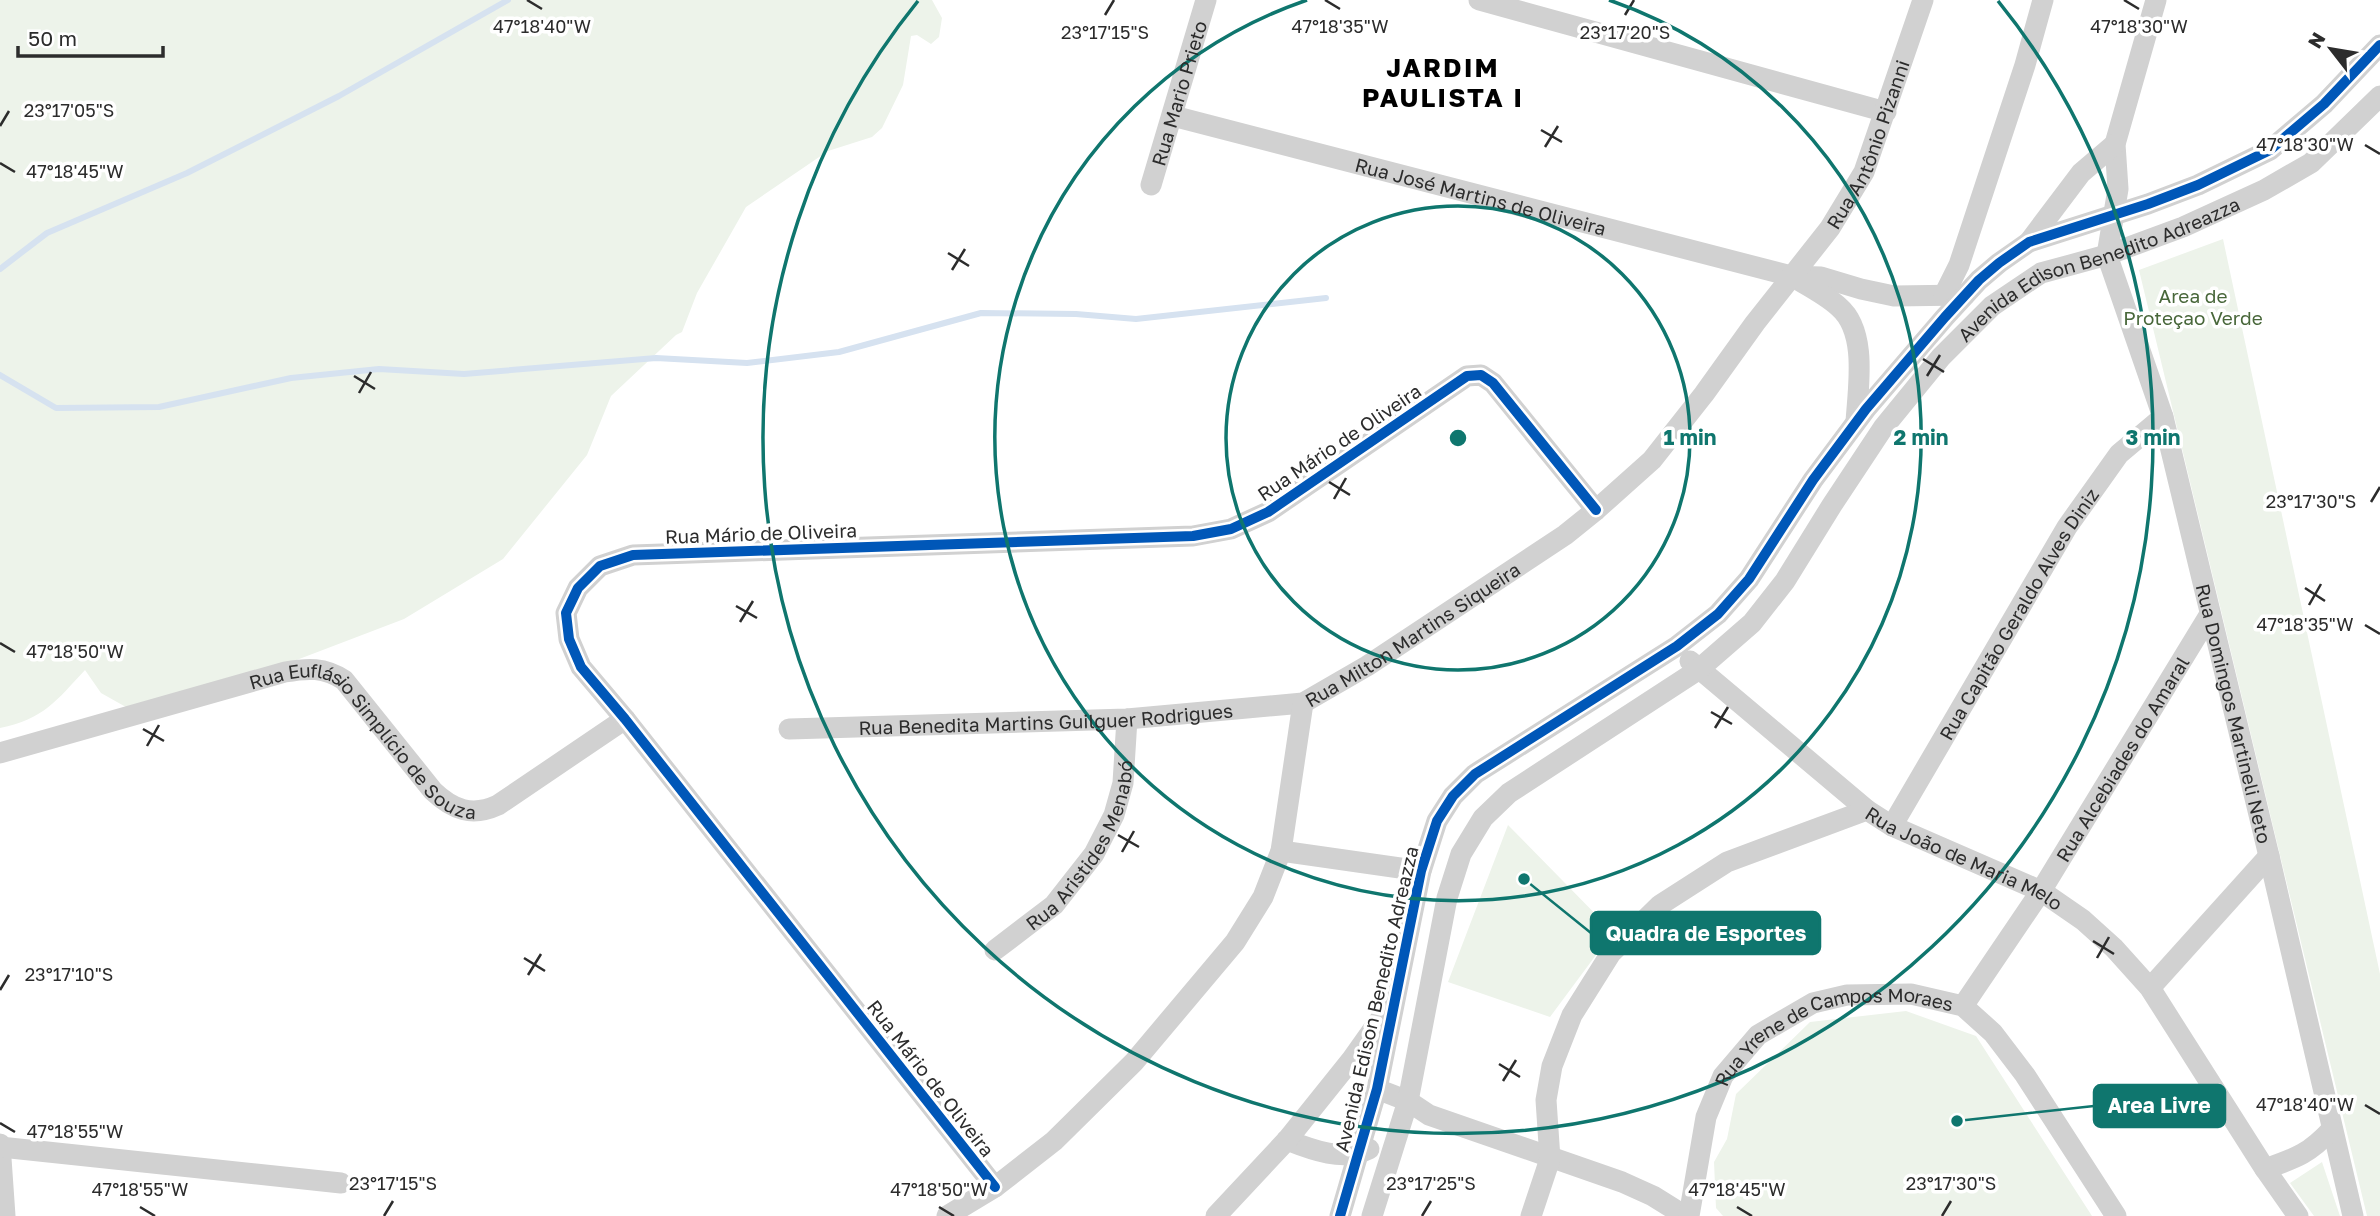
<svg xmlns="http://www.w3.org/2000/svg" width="2380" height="1216" viewBox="0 0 2380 1216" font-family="'Golos Text',sans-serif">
<rect width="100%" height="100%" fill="#fff"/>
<path fill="#edf3ea" d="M0,0H932L942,18L939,37L931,44L917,35L911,36L903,85L882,128L872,137L828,151L746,207L697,293L682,332L676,335L611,396L587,455L503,559L404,619L236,683L133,711L101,693L85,670C56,701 44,719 0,728Z
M2223,239L2380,974V1216H2367L2139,270Z
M1508,825L1613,932L1550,1017L1448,982Z
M1906,1011L1976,1036L2092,1216H1723L1716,1208L1714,1162L1727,1139L1736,1094L1810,1022Z
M2322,1162L2340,1216H2314L2290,1183Z"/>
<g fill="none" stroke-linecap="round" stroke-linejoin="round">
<path stroke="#d6e2f0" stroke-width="6" d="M0,269L47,233L187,173L339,96L508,0
M0,375L56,408L159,407L291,378L379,369L464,374L656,358L747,363L839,352L981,313L1076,314L1136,319L1326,298"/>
<g stroke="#d1d1d1" stroke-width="21">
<path d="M1479,0L1886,112"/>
<path id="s1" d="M2156,0L2115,144L2118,189L2107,255L2163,417L2269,856L2353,1216"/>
<path id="s2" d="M1173,116L1791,276L1821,277L1861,289L1894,296L1965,295"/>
<path id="s3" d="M1151,185L1206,0"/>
<path d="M2029,242L2081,173L2115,144"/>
<path d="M1793,277C1808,286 1826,295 1839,307C1868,332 1858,388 1856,422"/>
<path d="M1944,295L1959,265L2025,65L2043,0"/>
<path d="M1690,661L1867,810"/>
<path id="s4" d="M789,729L1127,719L1303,703L1367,666L1565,535L1596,510L1652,460L1704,394L1755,323L1830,228L1864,172L1923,0"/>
<path id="s5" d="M0,753L285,672C308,668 324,667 344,680L433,791C453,810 472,817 498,805L625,719"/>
<path id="s6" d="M1892,826L2067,527L2119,454L2163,417"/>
<path d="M1281,851L1421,871"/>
<path id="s7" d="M995,950L1054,905L1094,854L1114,815L1123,783L1127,719"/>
<path d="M2150,988L2269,856"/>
<path id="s8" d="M1963,1006L2041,891L2210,614"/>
<path d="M1377,1089L1408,1101L1429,1115L1622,1182L1653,1196L1685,1216"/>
<path d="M1287,1140C1312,1150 1344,1162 1369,1149"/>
<path d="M0,1144L5,1216"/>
<path d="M0,1147L341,1183"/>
<path d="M2265,1169C2296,1158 2309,1154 2332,1129"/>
<path d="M995,1187L625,719L581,667L569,639L566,613L578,588L600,566L633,555L1193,536L1231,529L1268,512L1467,376L1481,375L1493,383L1596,510"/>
<path d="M947,1216L995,1187L1054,1141L1134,1062L1235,942L1263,897L1281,851L1303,703"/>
<path d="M1216,1216L1287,1140L1352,1059L1391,1004"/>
<path d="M1340,1216L1377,1089L1421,871L1437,821L1453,796L1475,774L1677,646L1718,614L1749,579L1813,480L1866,409L1945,317L1979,280L1999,263L2029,242L2148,204L2198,185L2270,150L2324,104L2380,45"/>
<path id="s9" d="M1372,1216L1408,1101L1447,898L1461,854L1483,818L1509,793L1698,670L1752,623L1785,581L1832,505L1883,428L1941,357L1992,306L2041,273L2107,255L2183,227L2264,190L2311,163L2380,96"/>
<path id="s10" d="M1531,1216L1550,1159L1546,1100L1552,1066L1572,1015L1611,953L1660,905L1727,862L1867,810L1892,826L2041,891L2083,920L2114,948L2150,988L2265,1169L2298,1216"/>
<path id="s11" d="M1689,1216L1706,1117L1723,1076L1758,1035L1813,1003L1847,995L1911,994L1963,1006L1993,1033L2025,1075L2116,1216"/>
</g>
<defs>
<path id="cycleway" d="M995,1187L625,719L581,667L569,639L566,613L578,588L600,566L633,555L1193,536L1231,529L1268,512L1467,376L1481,375L1493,383L1596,510
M1340,1216L1377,1089L1421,871L1437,821L1453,796L1475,774L1677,646L1718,614L1749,579L1813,480L1866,409L1945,317L1979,280L1999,263L2029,242L2148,204L2198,185L2270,150L2324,104L2380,45"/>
</defs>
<use href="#cycleway" stroke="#fff" stroke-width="15"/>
<use href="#cycleway" stroke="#0057b8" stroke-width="10"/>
</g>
<path fill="none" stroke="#2c2c2c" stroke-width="2.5" d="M527,0L542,9M1325,0L1340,9M2124,0L2139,9M1105,15L1114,0M1625,15L1634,0M0,126L9,111M1541,130L1562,142M2365,145L2380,154M1545,147L1558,126M0,163L15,172M948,253L969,266M952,270L965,249M1923,359L1944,372M354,376L375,389M1927,376L1940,355M359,393L371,372M1329,482L1350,495M1334,499L1346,478M2371,502L2380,487M2305,588L2325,601M2309,605L2321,584M736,606L757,618M740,622L753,601M2365,625L2380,634M0,643L15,652M1711,712L1732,724M1715,728L1728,707M143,729L164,741M147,746L159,725M1118,835L1139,847M1122,852L1134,831M2093,941L2114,954M524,958L545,971M2097,958L2109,937M528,975L541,954M0,990L9,975M1499,1064L1520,1077M1503,1081L1516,1060M2365,1105L2380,1114M0,1123L15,1132M140,1207L155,1216M939,1207L954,1216M1737,1207L1752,1216M384,1216L393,1201M1422,1216L1431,1201M1942,1216L1951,1201"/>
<g fill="none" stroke="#0f766e" stroke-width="3.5">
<circle cx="1458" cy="438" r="232"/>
<path d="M1609 0A463 463 0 1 1 1307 0"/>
<path d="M1998 1A695 695 0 1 1 918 1"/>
</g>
<g text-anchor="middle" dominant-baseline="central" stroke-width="7" stroke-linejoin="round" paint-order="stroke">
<g font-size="19" fill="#2c2c2c" stroke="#fff">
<text stroke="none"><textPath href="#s3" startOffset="96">Rua Mario Prieto</textPath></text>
<text stroke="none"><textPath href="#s4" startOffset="1326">Rua Antônio Pizanni</textPath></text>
<text stroke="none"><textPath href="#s2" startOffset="318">Rua José Martins de Oliveira</textPath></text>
<text stroke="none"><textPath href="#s9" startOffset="1260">Avenida Edison Benedito Adreazza</textPath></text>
<text transform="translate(1339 442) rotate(-34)">Rua Mário de Oliveira</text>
<text transform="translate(761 533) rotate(-2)">Rua Mário de Oliveira</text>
<text stroke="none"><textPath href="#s6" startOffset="247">Rua Capitão Geraldo Alves Diniz</textPath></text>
<text stroke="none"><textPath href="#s4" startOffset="644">Rua Milton Martins Siqueira</textPath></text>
<text stroke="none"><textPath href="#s1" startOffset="738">Rua Domingos Martineli Neto</textPath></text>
<text stroke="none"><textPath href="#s4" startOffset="257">Rua Benedita Martins Guilguer Rodrigues</textPath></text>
<text stroke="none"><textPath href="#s5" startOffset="404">Rua Euflásio Simplício de Souza</textPath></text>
<text stroke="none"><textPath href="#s8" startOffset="294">Rua Alcebiades do Amaral</textPath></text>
<text stroke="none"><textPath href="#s7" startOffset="140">Rua Aristides Menabó</textPath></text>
<text stroke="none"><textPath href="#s10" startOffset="688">Rua João de Maria Melo</textPath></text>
<text transform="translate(1376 999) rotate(-77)">Avenida Edison Benedito Adreazza</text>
<text stroke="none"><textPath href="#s11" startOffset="270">Rua Yrene de Campos Moraes</textPath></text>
<text transform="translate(931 1078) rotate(52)">Rua Mário de Oliveira</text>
</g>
<g font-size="19" fill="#48673a" stroke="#fff">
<text x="2193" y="295">Area de<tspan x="2193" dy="22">Proteçao Verde</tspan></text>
</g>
<g font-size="26" font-weight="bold" letter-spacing="2" fill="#000" stroke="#fff">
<text x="1443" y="67">JARDIM<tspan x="1443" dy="30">PAULISTA I</tspan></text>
</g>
</g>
<g font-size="18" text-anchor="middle" fill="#2c2c2c" stroke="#fff" stroke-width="7" stroke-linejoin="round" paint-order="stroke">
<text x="542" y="33">47°18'40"W</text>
<text x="1340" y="33">47°18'35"W</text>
<text x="2139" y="33">47°18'30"W</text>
<text x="1105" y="39">23°17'15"S</text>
<text x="1625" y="39">23°17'20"S</text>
<text x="69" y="117">23°17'05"S</text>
<text x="2305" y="151">47°18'30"W</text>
<text x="75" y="178">47°18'45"W</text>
<text x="2311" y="508">23°17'30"S</text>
<text x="2305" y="631">47°18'35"W</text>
<text x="75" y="658">47°18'50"W</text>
<text x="69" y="981">23°17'10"S</text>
<text x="2305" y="1111">47°18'40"W</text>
<text x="75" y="1138">47°18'55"W</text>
<text x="393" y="1190">23°17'15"S</text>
<text x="1431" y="1190">23°17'25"S</text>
<text x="1951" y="1190">23°17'30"S</text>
<text x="140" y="1196">47°18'55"W</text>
<text x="939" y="1196">47°18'50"W</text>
<text x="1737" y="1196">47°18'45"W</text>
</g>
<circle cx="1458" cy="438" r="10" fill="#0f766e" stroke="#fff" stroke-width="3.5"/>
<g font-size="21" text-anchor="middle" font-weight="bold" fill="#0f766e" stroke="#fff" stroke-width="7" stroke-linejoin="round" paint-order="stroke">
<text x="1690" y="445">1 min</text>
<text x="1921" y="445">2 min</text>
<text x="2153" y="445">3 min</text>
</g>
<path fill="none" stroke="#0f766e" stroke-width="2.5" d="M1524 879L1591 933M1957 1121L2094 1106"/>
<g fill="#0f766e" stroke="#fff" stroke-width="2.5">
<circle cx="1524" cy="879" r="7"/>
<circle cx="1957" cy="1121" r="7"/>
</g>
<g fill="#0f766e" stroke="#0f766e" stroke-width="2.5">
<rect x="1591" y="912" width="229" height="42" rx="7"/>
<rect x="2094" y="1085" width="131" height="42" rx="7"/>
</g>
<g font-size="21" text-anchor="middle" font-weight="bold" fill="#fff">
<text x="1706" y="941">Quadra de Esportes</text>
<text x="2159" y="1113">Area Livre</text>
</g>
<g transform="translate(2331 49) rotate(301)" stroke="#ffffff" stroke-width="5" paint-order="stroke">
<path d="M0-5L12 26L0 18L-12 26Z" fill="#2c2c2c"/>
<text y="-10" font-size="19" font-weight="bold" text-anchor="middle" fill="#2c2c2c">N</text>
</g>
<path d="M18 46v10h145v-10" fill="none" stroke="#2c2c2c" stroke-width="3.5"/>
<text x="28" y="46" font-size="21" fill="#2c2c2c" stroke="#ffffff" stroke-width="5" paint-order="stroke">50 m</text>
</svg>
